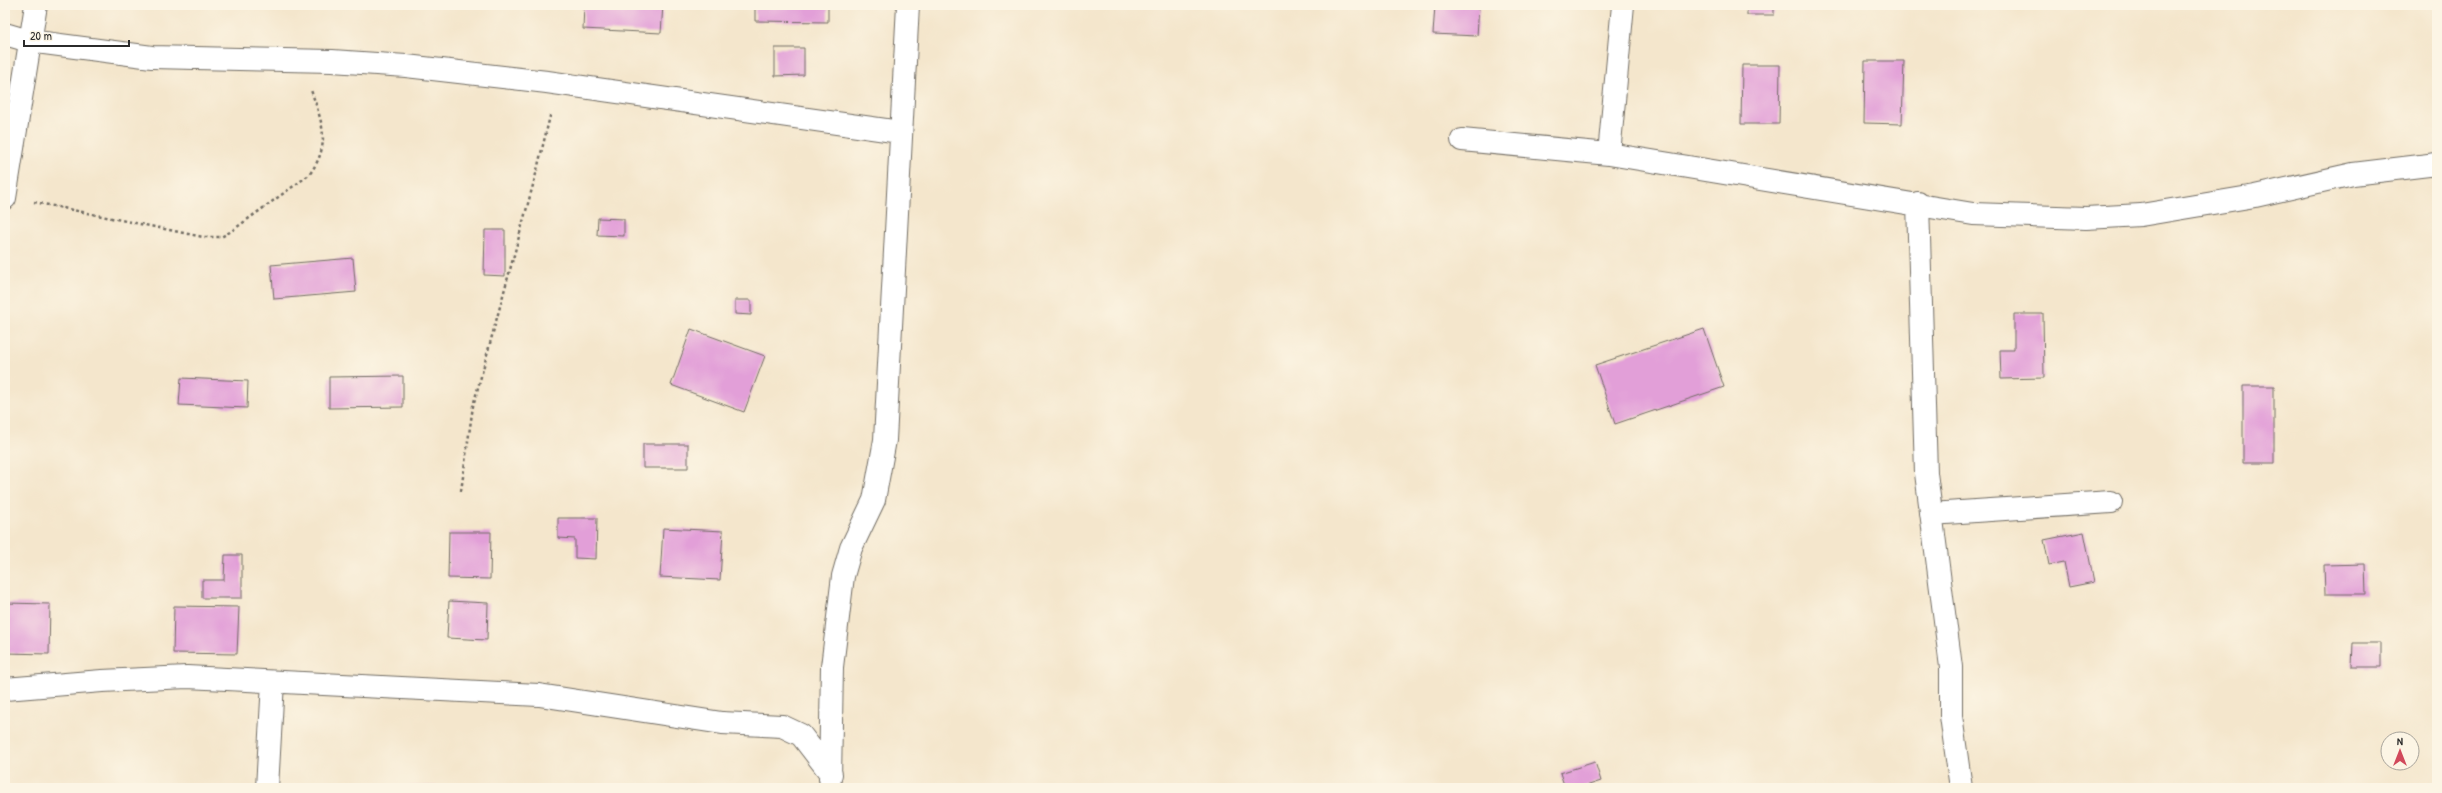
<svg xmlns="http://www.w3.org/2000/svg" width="2442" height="793" viewBox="0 0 2442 793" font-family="'Patrick Hand',sans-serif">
<rect width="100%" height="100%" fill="#fcf5e5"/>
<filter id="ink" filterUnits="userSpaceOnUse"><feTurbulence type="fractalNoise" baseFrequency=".025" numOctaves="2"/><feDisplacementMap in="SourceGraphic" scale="8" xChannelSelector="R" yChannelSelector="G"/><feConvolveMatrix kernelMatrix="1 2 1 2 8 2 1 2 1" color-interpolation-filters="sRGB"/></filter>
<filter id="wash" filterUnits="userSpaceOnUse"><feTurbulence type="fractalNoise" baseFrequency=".012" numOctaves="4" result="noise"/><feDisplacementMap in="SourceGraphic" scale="16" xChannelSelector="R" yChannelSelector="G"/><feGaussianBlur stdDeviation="0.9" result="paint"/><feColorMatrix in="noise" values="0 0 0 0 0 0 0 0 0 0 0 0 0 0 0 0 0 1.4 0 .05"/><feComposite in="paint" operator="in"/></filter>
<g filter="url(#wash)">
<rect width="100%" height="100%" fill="#f4e6cc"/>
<g id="blocks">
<path fill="#e29fd8" d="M584,5H663L661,33L583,29Z
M755,5H828V22L755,21Z
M1435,5L1479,6L1477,36L1433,34Z
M1747,5H1774V15H1747Z
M775,48H804V75L775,76Z
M1865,61H1904L1902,124L1864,123Z
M1742,65H1780L1779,124H1741Z
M598,218L624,219V236L597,235Z
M485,230H505V276L484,275Z
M353,258L356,292L274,299L271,265Z
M735,300H751V315L735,314Z
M2014,314H2043L2044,378L2001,379L2000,350H2014Z
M691,329L765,356L744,412L671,385Z
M1704,329L1724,387L1615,424L1595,365Z
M403,376V407L329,408V377Z
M181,378L248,381L247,408L179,405Z
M2243,386H2274V463H2243Z
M643,444H688V468H643Z
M558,518H597L596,559L575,558V539L558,538Z
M663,528L723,531L720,580L660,577Z
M449,532H491L490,579L448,578Z
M2084,532L2094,582L2069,587L2064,562L2049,565L2044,540Z
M225,555H242V598H202V580H224Z
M2365,564L2366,594H2325L2324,565Z
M449,601L488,603L487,640L447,638Z
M5,603L50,604L49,654L5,653Z
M174,606L239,607L237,654L173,653Z
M2353,643H2381V667H2352Z
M1595,762L1601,781L1580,788H1565L1560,773Z
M382,786H443V788H382Z"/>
</g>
</g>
<g filter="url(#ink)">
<use href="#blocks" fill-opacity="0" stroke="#716c63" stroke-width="1"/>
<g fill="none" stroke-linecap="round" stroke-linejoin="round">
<defs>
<path id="minor" d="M5,34L29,41L152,57L332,61L406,66L547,82L900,132
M1462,140L1609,154L1973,214L2086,218L2141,215L2255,196L2353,174L2437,164
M1609,154L1623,5
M5,198L36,5
M1918,203L1926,473L1951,667V716L1961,788
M1931,514L2111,502
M5,689L102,681L187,677L539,695L722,723L782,726L801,735L831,774
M830,779L832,667L843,576L851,548L874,500L885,440L908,5
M267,788L273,682"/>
</defs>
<use href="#minor" stroke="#716c63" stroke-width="24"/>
<path stroke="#716c63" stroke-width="2.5" stroke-dasharray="3 3" stroke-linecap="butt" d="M34,202L203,237H221L230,232L309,175C332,144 322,123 311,90
M461,491L473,406L536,174L551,112"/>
<use href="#minor" stroke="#fff" stroke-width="22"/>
</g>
</g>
<rect width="2442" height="793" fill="none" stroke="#fcf5e5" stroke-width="20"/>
<g transform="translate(2400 751)"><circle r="19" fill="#fcf5e5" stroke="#a8a49b"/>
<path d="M0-3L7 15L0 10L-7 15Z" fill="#d1495b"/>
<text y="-6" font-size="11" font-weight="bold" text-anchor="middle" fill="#2b2b2b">N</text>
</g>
<path d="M24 40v6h105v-6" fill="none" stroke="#2b2b2b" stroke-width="2"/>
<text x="30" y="40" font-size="12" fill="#2b2b2b" stroke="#fcf5e5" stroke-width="3" paint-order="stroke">20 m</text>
</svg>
